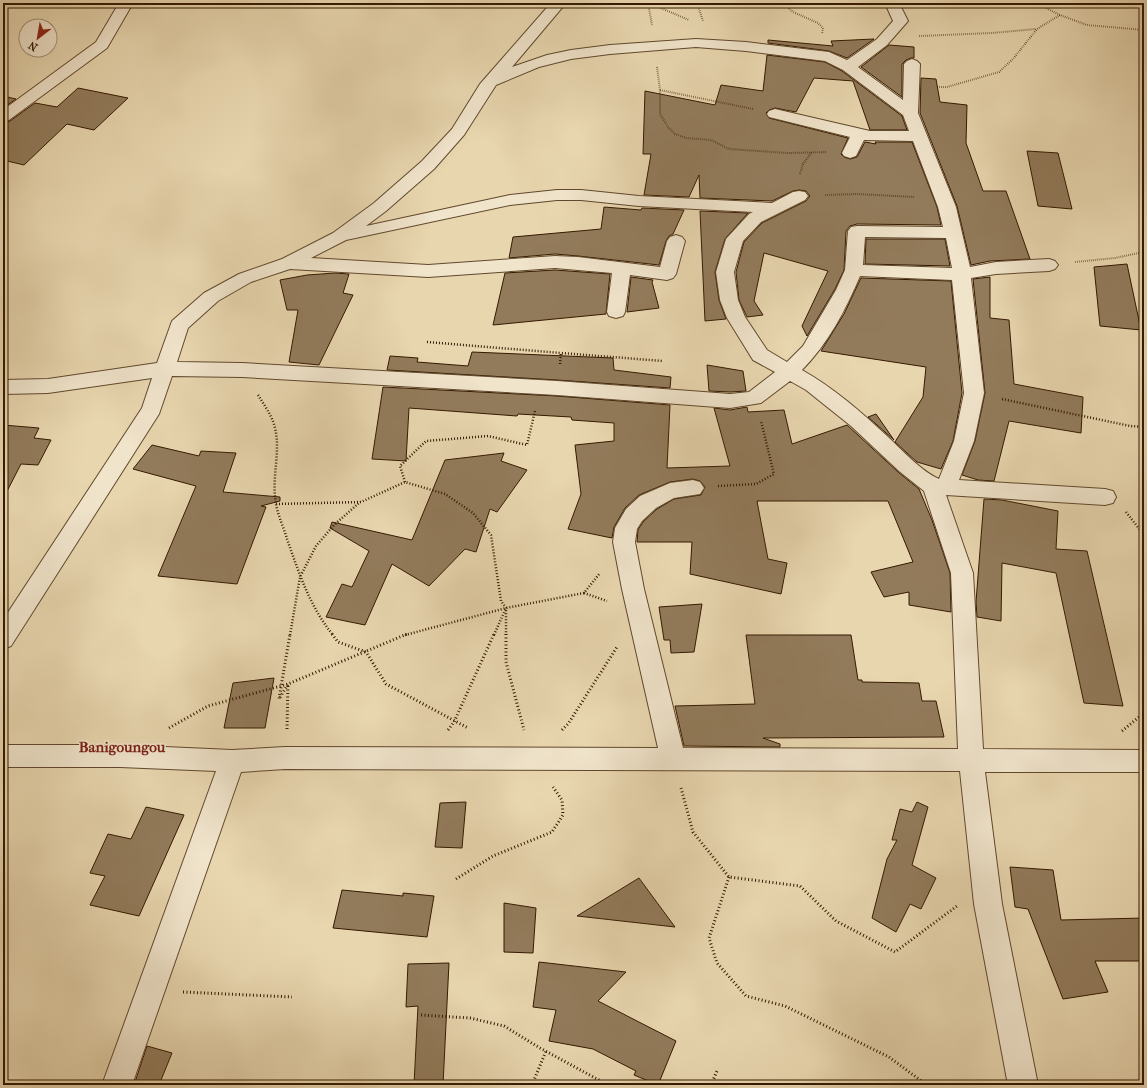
<svg xmlns="http://www.w3.org/2000/svg" width="1147" height="1088" viewBox="0 0 1147 1088" font-family="'IM FELL French Canon',serif">
<rect width="100%" height="100%" fill="#e8d6af"/>
<filter id="stains"><feTurbulence type="fractalNoise" baseFrequency=".005" numOctaves="4"/><feColorMatrix values="0 0 0 0 .2 0 0 0 0 .09 0 0 0 0 .02 0 0 0 .5 -.17"/></filter>
<radialGradient id="worn" r=".72"><stop offset=".6" stop-color="#630" stop-opacity="0"/><stop offset="1" stop-color="#630" stop-opacity=".3"/></radialGradient>
<path fill="#927b5b" stroke="#341900" d="M874,39L847,58L829,51L768,43V40L833,46L831,41Z
M889,45L914,47V58H911L906,60L902,64V97L861,67Z
M767,55L825,62L842,71L902,116L907,130H870L853,81L814,78L796,112L775,108L769,110L766,113L769,118L848,138L841,154L844,157L850,159L857,157L865,142L876,144L875,142H912L937,207L941,225L857,224L850,226L846,231L844,270L835,289L807,336L802,326L828,271L764,253L754,301L763,315L747,317L739,300L736,272L744,242L762,223L806,201L810,196L806,191L799,190L793,191L772,201L700,198L699,175L689,197L644,195L651,154H643L645,91L715,105L721,85L763,91Z
M921,78L936,79L940,102L967,105L966,143L983,191H1006L1030,259L990,261L971,265L957,206L920,113Z
M78,88L128,98L94,130L67,124L24,165L3,160V123L10,121L35,103L57,107Z
M3,96L16,99L3,108Z
M1027,151L1058,153L1072,209L1038,206Z
M604,207L641,210L642,208L684,210L673,234L669,236L666,241L659,265L578,256L555,254L509,258L513,237L601,229Z
M700,211L748,213L725,239L715,272L719,300L726,319L705,321Z
M866,239H945L950,266L865,264Z
M1127,264L1141,330L1100,326L1094,267Z
M555,270L610,274L606,314L493,325L505,273Z
M335,273L349,274L343,293L353,295L319,365L289,362L298,310H287L280,280L307,275Z
M631,277L653,280L652,282L659,308L627,312Z
M990,277V318L1009,320L1014,384L1083,397L1081,433L1009,421L994,481L978,480L962,475L975,441L985,393L973,279Z
M861,278L951,281L962,393L953,441L941,469L917,462L895,442L923,397L926,367L821,351L844,314Z
M472,352L613,358L614,370L671,377L670,388L557,380L387,370L390,356L418,358L417,362L468,366Z
M707,365L743,371L746,391L730,392L709,391Z
M383,387L557,396L670,405L667,468L730,466L714,408L730,410L747,407L748,412L784,410L792,444L847,425L898,472L919,489L932,520L950,573L951,612L909,605V592L884,597L871,572L913,562L888,501H757L768,559L787,563L781,594L690,574L692,542H637L638,530L643,522L657,509L674,499L701,495L705,487L700,481L693,479L670,482L639,495L625,508L614,527L612,538L568,529L581,494L575,445L614,441V423L572,420L571,417L518,414L517,416L409,408L406,461L372,459Z
M876,414L894,440L868,417Z
M3,425L39,428L34,438L51,440L38,465L21,464L3,499Z
M152,445L199,456L201,451L236,453L223,492L280,497V501L261,506L266,507L237,584L158,576L196,486L133,469Z
M504,453L501,461L527,470L497,512L490,509L476,552L465,549L429,586L392,564L365,625L326,617L342,584L352,587L369,551L330,528L332,522L412,540L445,460Z
M984,499L1002,500L1058,511L1056,549L1087,551L1123,706L1084,703L1056,573L1002,563L1001,621L977,617L976,602Z
M702,604L694,652L671,653L670,640H664L659,607Z
M746,635H851L858,680H862V682L919,683L922,701H936L944,737L763,738L780,744V747L684,746L675,706L755,704Z
M274,678L265,728H224L233,683Z
M466,802L462,848L435,847L440,803Z
M917,802L928,807L912,865L936,878L921,909L910,904L896,932L872,918L887,859L897,840H892L900,809L912,812Z
M146,807L184,815L139,916L90,905L105,876L90,873L108,834L131,839Z
M1010,867L1053,870L1061,920L1144,918V961H1095L1108,992L1063,999L1028,909L1015,907Z
M639,878L675,927L577,916Z
M342,890L403,896V893L434,896L427,937L333,928Z
M504,903L536,908L533,953L504,952Z
M539,962L626,972L598,1001L676,1041L658,1085L634,1075L636,1071L593,1049L549,1041L556,1010L533,1007Z
M449,963L443,1085H414L418,1006L406,1007L408,964Z
M147,1046L172,1053L159,1085H134Z"/>
<g fill="none" stroke-linecap="round" stroke-linejoin="round">
<defs>
<path id="street" d="M119,3H133L107,48L9,120L3,122V110L96,42Z
M551,3H566L512,67L547,55L571,50L610,45L696,39L746,42L829,52L847,60L877,39L893,21L885,3H899L908,21L887,45L858,67L903,100L904,64L907,61L912,59L917,61L920,64L918,113L956,207L970,267L996,262L1049,259L1055,261L1058,265L1055,269L1049,271L996,274L971,278L984,393L974,441L959,480L1105,489L1113,491L1116,497L1113,503L1105,505L946,495L973,573L983,749L1144,750V772H985L1002,904L1038,1085H1008L974,904L960,771L285,769L241,772L132,1085H102L216,771L120,767H3V745H120L232,750L285,747L658,748L622,589L613,542L615,528L626,509L640,496L670,483L693,480L700,482L704,488L700,494L674,498L656,508L642,521L637,529L635,542L644,589L683,748L958,749L951,573L924,491L899,471L851,426L806,390L790,381L761,403L730,408L557,395L242,377L172,376L159,414L11,646L3,649V620L142,408L152,378L48,393L3,394V380L48,379L157,363L172,321L204,293L239,274L282,259L333,233L374,203L422,161L452,129L480,84ZM696,47L746,51L825,61L843,70L903,115L909,131H870L775,109L769,111L767,114L769,117L850,137L842,153L844,156L850,158L856,156L864,140L913,141L938,207L943,227L857,226L851,227L848,231L845,270L836,290L803,346L787,362L767,350L745,317L738,300L734,272L743,241L761,222L805,200L808,196L805,192L799,191L793,192L772,203L639,196L581,190H557L510,195L366,226L386,211L434,169L464,135L496,85L539,67L571,59L610,54ZM557,200H581L639,206L753,212L749,214L726,239L716,272L720,300L727,318L753,360L775,372L749,392L730,394L557,381L242,363L177,362L188,328L218,301L251,282L290,269L428,277L555,268L612,273L607,312L609,316L616,318L623,316L625,312L630,275L667,280L673,278L676,274L685,241L682,237L676,235L670,237L667,241L660,267L578,257L555,256L428,265L311,258L346,240L510,205ZM865,237L946,238L952,268L863,265ZM860,276L952,280L964,393L954,441L939,479C921,471 902,450 887,436C861,412 834,388 802,370C828,344 846,309 860,276Z"/>
</defs>
<use href="#street" stroke="#61482c" stroke-width="2"/>
<path stroke="#341900" stroke-width="2" stroke-dasharray="0.5 1.5" stroke-linecap="butt" d="M648,3L652,25
M649,3L689,20
M697,3L703,21
M783,3L793,12L818,23L823,28L822,34
M1036,3L1060,15L1087,25L1144,30
M919,36L992,33L1036,29
M657,67L660,90V114L668,127L675,134L686,138L711,140L729,149L788,153L827,152
M937,87H947L999,72L1013,59L1037,29L1060,15
M660,90L753,109
M800,174L803,164L812,152
M825,195L857,194L914,197
M1075,262L1115,258L1144,252"/>
<path stroke="#341900" stroke-width="2.5" stroke-dasharray="1 2" stroke-linecap="butt" d="M427,342L561,353
M560,364L561,353L663,361
M258,395C264,405 272,415 275,428C281,453 271,478 276,504C278,516 284,528 287,539C299,573 310,607 333,635
M1002,399L1130,426L1144,427
M405,482L400,466L426,441L488,436L527,445L535,411
M718,486L756,484L774,474L761,421
M276,504L361,502L405,482L445,494L473,513L491,535L501,601L506,608V635
M1126,512L1144,535
M584,593L607,601
M290,635L300,577L316,546L334,525L360,502
M405,635L506,608
M494,635L506,608L584,593L600,573"/>
<path stroke="#341900" stroke-width="3" stroke-dasharray="1 2.5" stroke-linecap="butt" d="M332,634L338,642L366,652L386,684L468,728
M506,634V662L524,730
M169,728L208,706L288,684L407,634
M287,729L288,684L279,699L290,634
M448,730L454,722L494,634
M562,730L568,724L617,647
M1122,731L1144,713
M681,788L693,832L729,877L800,886L836,921L895,952L957,906
M729,877L709,938L717,963L746,996L785,1006L889,1057L920,1080L921,1085
M456,879L493,856L552,832L563,815L562,800L553,787
M183,992L292,997
M421,1015L470,1018L504,1026L540,1048L608,1085
M532,1085L546,1051
M711,1085L717,1071"/>
<use href="#street" fill="#f0e4cb" fill-rule="evenodd"/>
</g>
<g text-anchor="middle" dominant-baseline="central" stroke-width="3" stroke-linejoin="round" paint-order="stroke">
<g font-size="15" font-weight="bold" fill="#7a1f14" stroke="#f0e4cb">
<text x="122" y="747">Banigoungou</text>
</g>
</g>
<rect width="1147" height="1088" fill="none" stroke="#e8d6af" stroke-width="16"/>
<rect x="4" y="4" width="1139" height="1080" fill="none" stroke="#341900" stroke-width="2"/>
<rect x="8" y="8" width="1131" height="1072" fill="none" stroke="#341900"/>
<g transform="translate(38 38) rotate(211)"><circle r="19" fill="#f0e4cb" stroke="#a5937a"/>
<path d="M0-3L7 15L0 10L-7 15Z" fill="#8f2418"/>
<text y="-6" font-size="11" font-weight="bold" text-anchor="middle" fill="#341900">N</text>
</g>
<rect width="100%" height="100%" filter="url(#stains)"/>
<rect width="100%" height="100%" fill="url(#worn)"/>
</svg>
